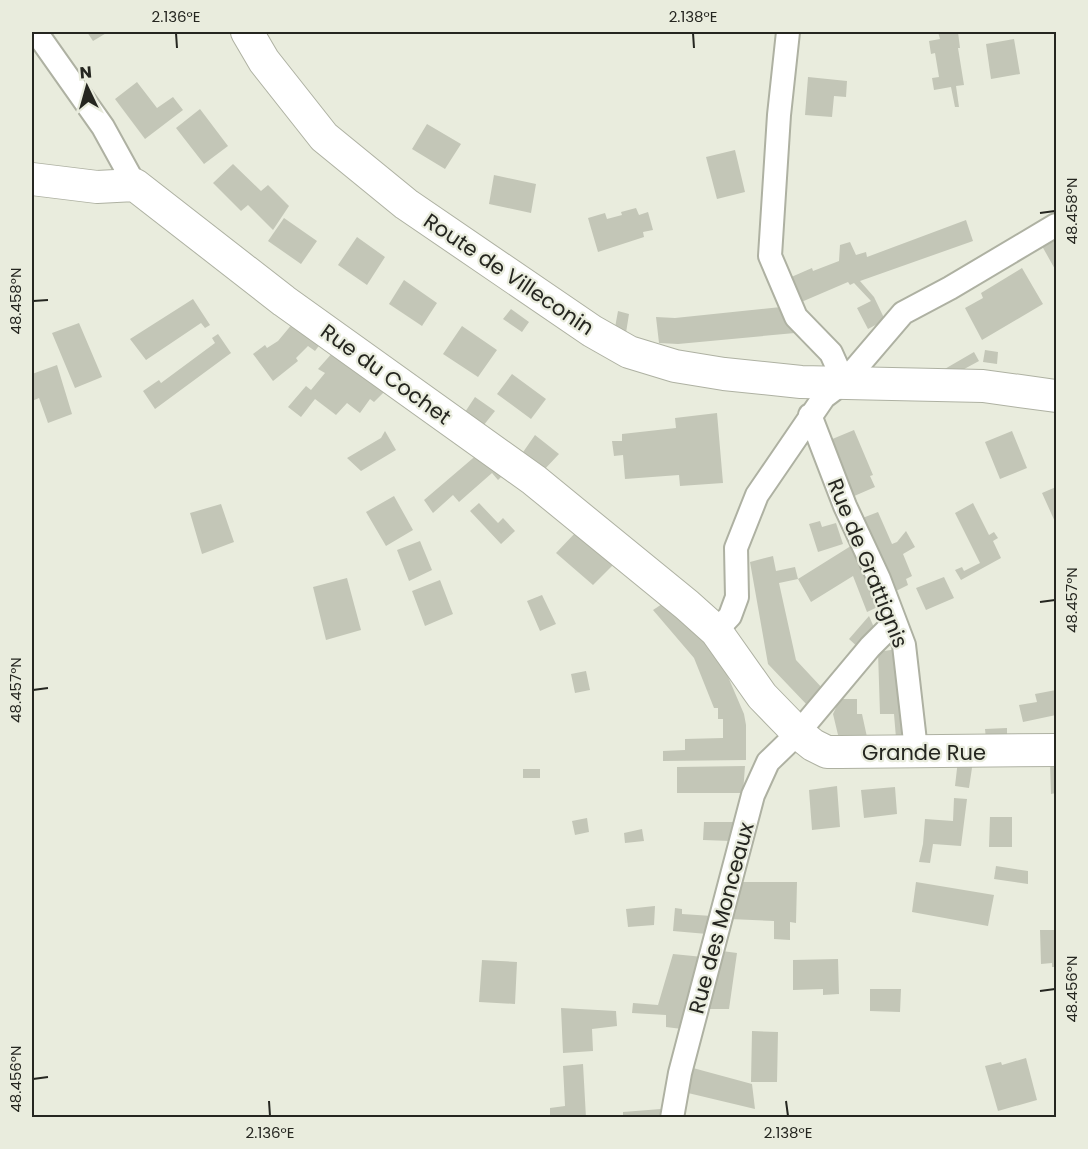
<svg xmlns="http://www.w3.org/2000/svg" width="1088" height="1149" viewBox="0 0 1088 1149" font-family="Poppins,sans-serif">
<rect width="100%" height="100%" fill="#e9ecdd"/>
<path fill="#c3c6b7" d="M87,32H108L93,41Z
M938,32H958L960,48H958L964,85L956,86L959,107H955L951,87L934,90L932,78L939,77L935,53L931,54L929,41L940,39Z
M1014,39L1020,74L991,79L986,44Z
M808,77L847,81L846,97L834,96L832,117L805,115Z
M137,82L157,108L173,97L183,110L145,139L115,99Z
M200,109L228,146L204,164L176,128Z
M427,124L461,144L445,169L412,149Z
M735,150L745,192L717,199L706,157Z
M233,164L261,191L268,185L289,206L273,230L248,205L241,211L213,183Z
M494,175L536,184L531,213L489,204Z
M636,208L639,215L648,212L653,230L643,232L644,237L598,252L588,218L605,213L607,219L622,215L621,212Z
M284,218L317,241L301,264L268,241Z
M966,220L973,241L860,281L874,297L885,320L868,329L857,308L871,301L854,283L850,285L848,282L799,303L789,278L812,268L813,271L839,261L840,245L850,242L856,255L866,252L867,257Z
M357,237L385,257L367,285L338,265Z
M1056,237V271L1042,246Z
M1022,268L1043,304L982,340L965,308L983,298L981,293Z
M404,280L437,303L422,326L389,304Z
M193,299L210,325L205,328L201,323L146,360L130,339Z
M781,307L795,333L678,344L659,343L656,317L675,318Z
M511,309L529,322L522,332L503,319Z
M618,311L629,314L625,339L614,333Z
M79,323L102,377L75,388L52,333Z
M293,323L321,343L315,351L308,346L296,358L298,361L273,381L253,354L265,345L267,348L278,341Z
M462,326L497,350L478,377L443,354Z
M218,334L231,353L155,409L143,391L159,380L161,383L215,343L212,338Z
M985,350L998,352L997,364L983,362Z
M334,351L387,389L374,402L370,399L360,413L347,403L336,415L315,399L301,417L288,407L306,386L311,390L325,373L318,369Z
M974,352L979,361L955,374L943,370Z
M57,365L72,414L48,423L39,398L32,401V374Z
M512,374L546,399L531,419L497,394Z
M475,397L495,411L483,426L465,412Z
M717,413L723,483L680,486L679,475L625,479L623,455L614,456L612,441H622V434L676,428L675,418Z
M854,430L873,475L870,476L875,487L852,497L830,440Z
M385,431L396,450L361,471L347,458L381,438Z
M1012,431L1027,468L1000,479L985,442Z
M535,435L559,454L543,471L521,455Z
M479,453L505,473L498,480L492,473L459,502L453,495L433,513L424,500Z
M1056,487V524L1042,493Z
M394,496L413,530L386,546L366,512Z
M479,503L498,523L503,518L515,531L501,544L470,511Z
M973,503L989,535L994,532L998,538L993,541L1001,558L961,580L955,570L962,567L964,571L980,563L955,513Z
M221,504L234,542L202,554L190,513Z
M878,512L892,544L897,542L906,531L915,547L903,554L912,576L906,579L908,585L892,593L860,519Z
M820,521L822,527L836,523L843,544L818,552L809,524Z
M577,531L614,564L593,585L556,553Z
M420,541L432,570L409,581L397,550Z
M854,544L882,605L867,612L853,576L811,602L798,579L779,583L796,660L824,690L809,707L768,664L750,562L773,556L776,571L795,567L798,579Z
M944,577L954,598L926,610L916,588Z
M347,578L361,630L326,640L313,587Z
M440,580L453,614L425,626L412,591Z
M542,595L556,624L540,631L527,601Z
M668,600L714,644L744,714L746,725V760L663,761V751L685,750V739L723,738V719H718V708H714L694,658L653,610Z
M869,616L876,632L860,649L849,639Z
M897,649L907,738H896L894,714H880L878,652Z
M586,671L590,690L575,693L571,674Z
M1056,690V715L1023,722L1019,705L1037,702L1035,694Z
M840,699H857V714H862L867,737L839,739L833,714Z
M1007,728V740L986,739L985,729Z
M958,760L973,761L969,788L955,786Z
M1050,762H1056V793L1051,794Z
M745,766L743,793H677V767Z
M523,769H540V778H523Z
M837,786L840,827L812,830L809,790Z
M895,787L897,814L864,818L861,790Z
M954,798L967,799L961,846L933,844L930,863L919,862L923,844L925,819L953,821Z
M990,817H1012V847H989Z
M587,818L589,832L575,835L572,821Z
M704,822H735L731,841L703,840Z
M642,829L644,841L625,843L624,833Z
M996,866L1028,871V884L994,879Z
M740,882H797L796,923L790,922V940L774,939V921L730,919Z
M916,882L994,895L988,926L912,912Z
M655,906L654,925L628,927L626,909Z
M675,908L682,909V914L712,916L707,934L673,931Z
M1040,930H1056V967H1052V963L1041,964Z
M722,951L737,953L729,1009H708Z
M673,954L703,957L682,1029L666,1027V1015L632,1013L633,1003L658,1005Z
M838,959L839,994L823,995V989L793,990V960Z
M482,960L517,962L515,1004L479,1002Z
M870,989H901L900,1012L870,1011Z
M561,1008L616,1011L617,1026L592,1029L593,1051L563,1053Z
M752,1031L778,1032L777,1082H751Z
M1026,1058L1037,1100L998,1111L985,1066L1001,1062L1002,1065Z
M583,1064L586,1118H550V1108L565,1106L563,1066Z
M693,1068L752,1084L755,1109L688,1093Z
M661,1109L659,1118H623V1112Z"/>
<g fill="none" stroke-linecap="round" stroke-linejoin="round">
<defs>
<path id="street" d="M36,32L103,127L135,185
M788,32L779,115L770,256L796,317L831,353L844,382
M810,415L845,506L879,579L904,645L916,750
M716,631L730,616L737,597L736,548L757,495L824,397L844,382L903,313L950,288L1056,225
M672,1118L680,1073L753,795L768,762L798,733L870,647L895,622"/>
<path id="secondary" d="M247,32L264,61L324,137L406,204L592,331L629,352L675,366L724,374L801,382L983,386L1056,396
M32,179L97,187L135,185L284,301L534,480L687,605L716,631L762,696L798,733L813,745L827,752H840L1056,750"/>
</defs>
<use href="#street" stroke="#aeb1a2" stroke-width="26"/>
<use href="#secondary" stroke="#aeb1a2" stroke-width="34"/>
<use href="#street" stroke="#fff" stroke-width="22"/>
<use href="#secondary" stroke="#fff" stroke-width="32"/>
</g>
<path fill="none" stroke="#252620" stroke-width="2" d="M176,33L177,48M693,33L694,48M1040,213L1055,211M33,301L48,300M1040,602L1055,600M33,690L48,688M1040,991L1055,989M33,1079L48,1077M269,1101L270,1116M786,1101L788,1116"/>
<g text-anchor="middle" dominant-baseline="central" stroke-width="4.5" stroke-linejoin="round" paint-order="stroke">
<g font-size="21" fill="#252620" stroke="#e9ecdd">
<text transform="translate(509 274) rotate(34)">Route de Villeconin</text>
<text transform="translate(386 374) rotate(36)">Rue du Cochet</text>
<text transform="translate(868 563) rotate(68)">Rue de Grattignis</text>
<text x="924" y="752">Grande Rue</text>
<text transform="translate(721 918) rotate(-75)">Rue des Monceaux</text>
</g>
</g>
<rect width="1088" height="1149" fill="none" stroke="#e9ecdd" stroke-width="66"/>
<g transform="translate(87 87) rotate(355)" stroke="#e9ecdd" stroke-width="4.5" paint-order="stroke">
<path d="M0-4.5L10 22L0 15L-10 22Z" fill="#252620"/>
<text y="-9" font-size="16" font-weight="bold" text-anchor="middle" fill="#252620">N</text>
</g>
<rect x="33" y="33" width="1022" height="1083" fill="none" stroke="#252620" stroke-width="2"/>
<g font-size="15" text-anchor="middle" fill="#252620">
<text x="176" y="22">2.136°E</text>
<text x="693" y="22">2.138°E</text>
<text transform="translate(1072 211) rotate(-90)" y="5">48.458°N</text>
<text transform="translate(16 301) rotate(-90)" y="5">48.458°N</text>
<text transform="translate(1072 600) rotate(-90)" y="5">48.457°N</text>
<text transform="translate(16 690) rotate(-90)" y="5">48.457°N</text>
<text transform="translate(1072 989) rotate(-90)" y="5">48.456°N</text>
<text transform="translate(16 1079) rotate(-90)" y="5">48.456°N</text>
<text x="270" y="1138">2.136°E</text>
<text x="788" y="1138">2.138°E</text>
</g>
</svg>
